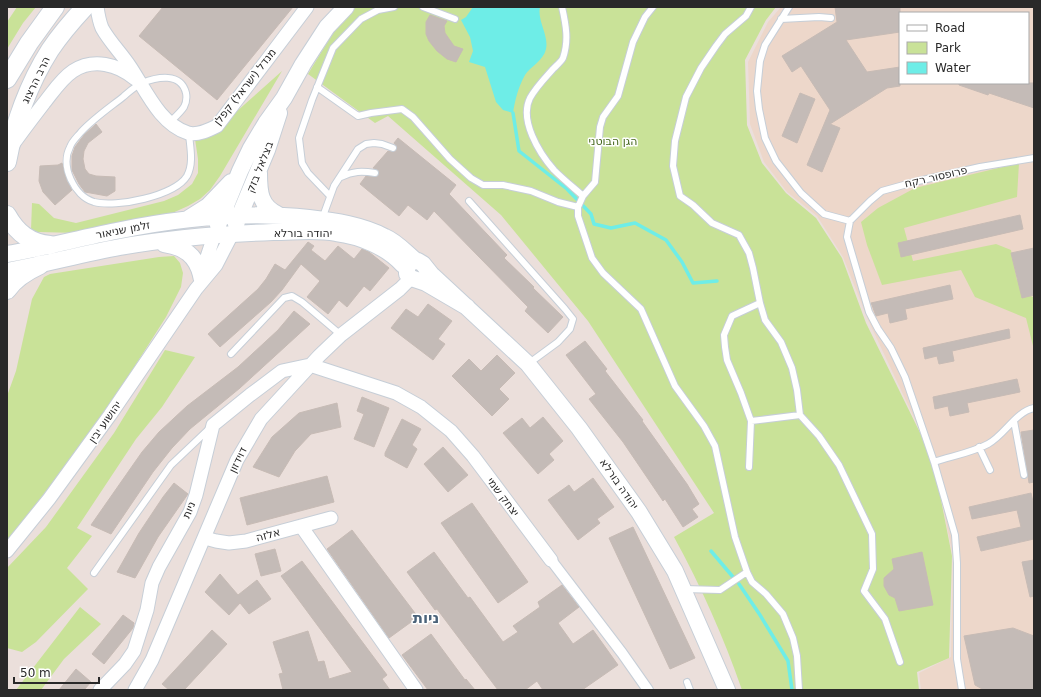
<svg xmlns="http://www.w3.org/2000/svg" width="1041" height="697" viewBox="0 0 1041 697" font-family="'DejaVu Sans','Noto Sans Hebrew',sans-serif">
<rect width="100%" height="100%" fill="#ebdfdb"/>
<path fill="#edd7ca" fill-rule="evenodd" d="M781,7H1034V690H921L919,673L951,657L953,557L933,458L868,320L843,257L817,216L787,192L764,162L750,124L748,62L768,22ZM900,13H1028V83H900Z"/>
<path fill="#c9e298" d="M17,7H36L23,23L7,49V22Z
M356,7H776L766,20L745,60L747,125L762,163L786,193L816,218L842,258L866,323L933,459L952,556L949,658L917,672L919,690H742C724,638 701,586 674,537L714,513L588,321L501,215L388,116L375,123L308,74L334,31Z
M282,71L220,176L210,190L200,199L188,206L159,219L80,233L37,232L31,230L32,203L39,204L54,218L76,223L164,201L178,195L192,184L198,173V159L195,139L217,129Z
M1019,163L1017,197L904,228L913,261L996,244L1011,250L1017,280L1032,297L1034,296V350L1026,318L975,297L961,270L882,285L867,245L861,222L878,208L915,188Z
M174,256L180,263L183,273L181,287L166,317L131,372L75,454L7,541V396L16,371L32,299L44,277L50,274L159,257Z
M165,350L195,357L162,407L136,439L77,528L92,536L67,568L88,589L36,642L22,652L7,648V568L46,527L114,433Z
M80,607L101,624L64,659L41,690H16Z"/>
<path fill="#6eede7" d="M473,7H540C537,21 549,35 546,49C544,60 530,67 525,75C518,88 515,100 513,113L503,110L496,102L485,67L469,62L473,51L470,37L461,20L466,17Z"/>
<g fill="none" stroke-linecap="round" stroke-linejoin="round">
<path stroke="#6eede7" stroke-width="3.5" d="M513,113L519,151L567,189L591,214L594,224L611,228L635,223L666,240L682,262L693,283L717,281
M711,551L733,577
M739,584L760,615L788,661L792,690"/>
</g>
<path fill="#c4bbb7" stroke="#c7bbb5" d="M163,7H293L217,100L139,36Z
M835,7H900V32L846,40L867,72L900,67V86L887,88L830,124L840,128L822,172L807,165L830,110L801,66L792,72L782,56L837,22Z
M430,15L447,21L444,26L445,33L454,46L463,49L456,62L447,59L437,51L429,41L426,34V22Z
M959,83H1034V108L989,93L988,95L959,85Z
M800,93L815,99L797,143L782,136Z
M96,124L102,132L88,143L84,151L83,159L85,169L89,174L96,176L115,177V191L107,196L85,192L79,184L72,170V156L75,147L84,135Z
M398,138L456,185L449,194L507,255L504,258L534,287L533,288L563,317L548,333L525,311L528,307L434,211L427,220L408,205L399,216L360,184L366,176L375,177L378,176L379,171L373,168L388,151L393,152L396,151L397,147L394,143Z
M62,163L67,181L72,190L55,205L43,192L39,181L40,166L58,165Z
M1020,215L1023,229L901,257L898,243Z
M308,242L314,246L311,250L325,261L338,246L354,259L362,249L369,252L389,268L370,291L364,286L347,307L339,300L328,314L307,297L320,281L301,264L282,290L271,302L220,347L208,334L258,289L266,279L275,264L285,270Z
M1034,248V295L1022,298L1011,253Z
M950,285L953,299L905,309L907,319L890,323L888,313L876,316L872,305L871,303Z
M428,304L452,321L438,339L445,344L433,360L391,328L406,309L418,317Z
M294,311L310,324L240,388L190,429L172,448L153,472L111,534L91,525L142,452L159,432L187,406L238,367L278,330Z
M1009,329L1010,338L952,351L954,361L939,364L937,356L925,359L923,348Z
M585,341L607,369L605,371L643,420L642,421L687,484L699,504L692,509L698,517L683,527L665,499L663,501L623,442L589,399L596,394L566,355Z
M497,355L515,373L499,389L509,399L492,416L452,376L469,359L481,371Z
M1017,379L1020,392L967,403L969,412L950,416L948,406L935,409L933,397Z
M362,397L389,408L374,447L354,439L364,414L357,411Z
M337,403L341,427L311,434L295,451L279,477L253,467L272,437L299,413Z
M543,417L563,441L549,454L554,460L538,474L503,433L522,418L530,428Z
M402,419L421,429L412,445L417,449L407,468L385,456V453Z
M1034,430V482L1029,483L1021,432Z
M443,447L468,475L448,492L424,464Z
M327,476L334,502L247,525L240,498Z
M593,478L614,507L597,519L600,523L578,540L548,500L569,485L574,492Z
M174,483L188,494L158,537L135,578L117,572L139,533L163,497Z
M1031,493L1034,506V539L981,551L977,537L1021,527L1017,510L972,519L969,507Z
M472,503L528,582L498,603L441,523Z
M633,527L695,658L670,669L609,538Z
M352,530L418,617L389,638L327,549Z
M275,549L281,571L261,576L255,554Z
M434,552L468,598L470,597L503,642L518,632L513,626L540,607L538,602L562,585L579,607L558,623L573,644L593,630L618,665L582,690H543L537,681L525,690H498L437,609L435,610L407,572Z
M922,552L933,605L899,611L895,598L889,595L884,586V578L894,569L892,559Z
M1034,560V596L1030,597L1022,562Z
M302,561L387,675L382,679L390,690H283L279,674L283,673L273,642L308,631L318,662L324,661L329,679L352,672L281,576Z
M220,574L238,595L257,580L271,599L249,614L240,603L229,615L205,592Z
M123,615L134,623L133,628L104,664L92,654Z
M1013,628L1034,636V690H984L975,685L964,636Z
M212,630L227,644L184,690H169L162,684Z
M431,634L465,680L466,679L475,690H428L402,655Z
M76,669L91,682L84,690H59Z"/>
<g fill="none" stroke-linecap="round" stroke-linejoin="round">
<defs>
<path id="service" d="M423,7L455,19
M562,7C566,25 569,41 563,58C561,62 556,66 553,69C545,78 536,87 530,98C519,120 539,153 554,170C563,179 574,188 583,196
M653,7L645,17L633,42L618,96L603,117L600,127L595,182L583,196L578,207V216L592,258L603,273L641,309L675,386L704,426L715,446L735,537L747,572L752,582L766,594L783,614L793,638L797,656L799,690
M751,7L746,16L725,34L716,46L701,68L686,97L675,141L673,166L680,196L693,205L712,223L739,235L749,253L753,268L760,303L765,320L781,342L792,368L797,390L800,415L819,436L839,465L872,534L873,569L864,591L885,619L900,662
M789,7L765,45L760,61L757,91L759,109L765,138L776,161L801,193L824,214L850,221
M781,19L819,17L831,18
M317,87L358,116L371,113L402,109L413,117L450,159L471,178L483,185H503L531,191L558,202L578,207
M169,123C174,118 180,113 184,107C186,103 187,98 186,93C181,72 157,77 142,83C135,86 129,92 123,97C109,108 93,119 81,132C77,137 72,141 70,147C60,166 74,196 94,202C116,208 175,196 187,176C194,163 190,147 189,134
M341,177C353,171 362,171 375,173
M330,196L308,173L302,163L299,138L312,100L333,48L361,19L378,10L394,7
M469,201L565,309L573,319L570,329L558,342L528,364
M322,219L334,186L358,149L366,144L374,143L382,144L393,148
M850,221L847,237L869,312L878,329L891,348L905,377L934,462L955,535L957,563V659L962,690
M850,221L870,201L882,191L918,181L980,167L1034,158
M231,354L284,298L292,296L302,302L341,335
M751,421L800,415
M1014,421L1024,475
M979,447L990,470
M934,462C952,456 971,453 988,444C1005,435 1015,412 1034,408
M749,467L751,421L741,393L727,360L725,347L724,335L732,316L760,303
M94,573L171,465L210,428
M684,589L720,590L747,572
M687,682L690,690"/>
<path id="pedestrian" d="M551,560L622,653L648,690"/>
<path id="minor" d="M97,7C98,14 99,21 102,28C109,41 121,53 129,65C145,88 159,124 188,133C197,136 209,130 217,126L307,7
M14,143C24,129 34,116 44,103C53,92 61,79 73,71C93,58 118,64 135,79
M200,278L214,236
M301,526L416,690
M205,538L216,541L229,543L246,541L331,518
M7,551L49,499L110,415L196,289L216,265L232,234
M100,690L125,664L134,651L147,610L152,583L159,567L190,512L196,495L213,425L250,395L282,371L310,365L396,393L421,407L451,431L473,456L551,560
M135,690L152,660L237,460L261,419L319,356L341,335L400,289L411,278"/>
<path id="tertiary" d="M259,173C259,192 260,207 279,215
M189,218L208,206L231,182
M236,224L267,150L279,113
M218,225L240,171L251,148L266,123L284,98L303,64L327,27L346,7
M164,244C184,247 196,255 201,275
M7,254C44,248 80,238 116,231C179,218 245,211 309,218C335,221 362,225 385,237C397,242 406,253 416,261
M7,271C45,264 82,254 120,247C170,238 222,234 273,232C294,232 316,229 336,233C360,236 387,247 403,265
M467,307L426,283L411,278L407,274V266L413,261H418L423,264L431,274L528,364L579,428L639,512L675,571L727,690"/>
<path id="secondary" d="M7,79L29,43L55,7
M7,162C14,124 29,83 50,50C60,35 72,21 85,7
M7,215C17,233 30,243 50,245
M7,290C15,278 27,271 40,265"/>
</defs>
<use href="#service" stroke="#c6ced7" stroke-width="8"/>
<use href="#pedestrian" stroke="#c6ced7" stroke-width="12"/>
<use href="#minor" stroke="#c6ced7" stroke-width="15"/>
<use href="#tertiary" stroke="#c6ced7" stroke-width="18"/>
<use href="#secondary" stroke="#c6ced7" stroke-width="20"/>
<use href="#service" stroke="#fff" stroke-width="6"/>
<use href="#pedestrian" stroke="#fff" stroke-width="10"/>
<use href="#minor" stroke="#fff" stroke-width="13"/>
<use href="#tertiary" stroke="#fff" stroke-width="16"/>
<use href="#secondary" stroke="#fff" stroke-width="18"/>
</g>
<g text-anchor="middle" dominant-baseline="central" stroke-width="3" stroke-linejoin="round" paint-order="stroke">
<g font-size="11" fill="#292929" stroke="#fff">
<text transform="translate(36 80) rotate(-64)">הרב הרצוג</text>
<text transform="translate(245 87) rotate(-52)">מנדל (ישראל) קפלן</text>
<text transform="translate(260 167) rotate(-68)">בצלאל בזק</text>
<text transform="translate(936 177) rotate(-13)">פרופסור רקח</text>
<text transform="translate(123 230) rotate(-11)">זלמן שניאור</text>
<text x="303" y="233">יהודה בורלא</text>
<text transform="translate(105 422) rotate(-55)">יהושוע יבין</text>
<text transform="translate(238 460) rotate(-64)">דוידזון</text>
<text transform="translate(619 484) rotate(55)">יהודה בורלא</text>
<text transform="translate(503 497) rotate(53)">יצחק שמי</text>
<text transform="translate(189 510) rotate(-67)">ניות</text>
<text transform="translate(268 535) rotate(-15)">אלזה</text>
</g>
<g font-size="11" fill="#42651a" stroke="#fff">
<text x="613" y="141">הגן הבוטני</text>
</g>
<g font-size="15" font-weight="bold" fill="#4a6279" stroke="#fff">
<text x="426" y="618">ניות</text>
</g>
</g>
<rect width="1041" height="697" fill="none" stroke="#292929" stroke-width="16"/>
<rect x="899" y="12" width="130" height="72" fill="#ffffff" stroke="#a9a9a9"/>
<rect x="907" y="25" width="20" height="6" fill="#ffffff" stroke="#a9a9a9"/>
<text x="935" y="32" font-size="12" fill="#292929">Road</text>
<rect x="907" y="42" width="20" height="12" fill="#c9e298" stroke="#a9a9a9"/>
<text x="935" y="52" font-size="12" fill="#292929">Park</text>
<rect x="907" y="62" width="20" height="12" fill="#6eede7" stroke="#a9a9a9"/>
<text x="935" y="72" font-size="12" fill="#292929">Water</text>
<path d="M14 677v6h85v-6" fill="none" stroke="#292929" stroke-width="2"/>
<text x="20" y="677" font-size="12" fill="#292929" stroke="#ffffff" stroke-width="3" paint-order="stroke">50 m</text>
</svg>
